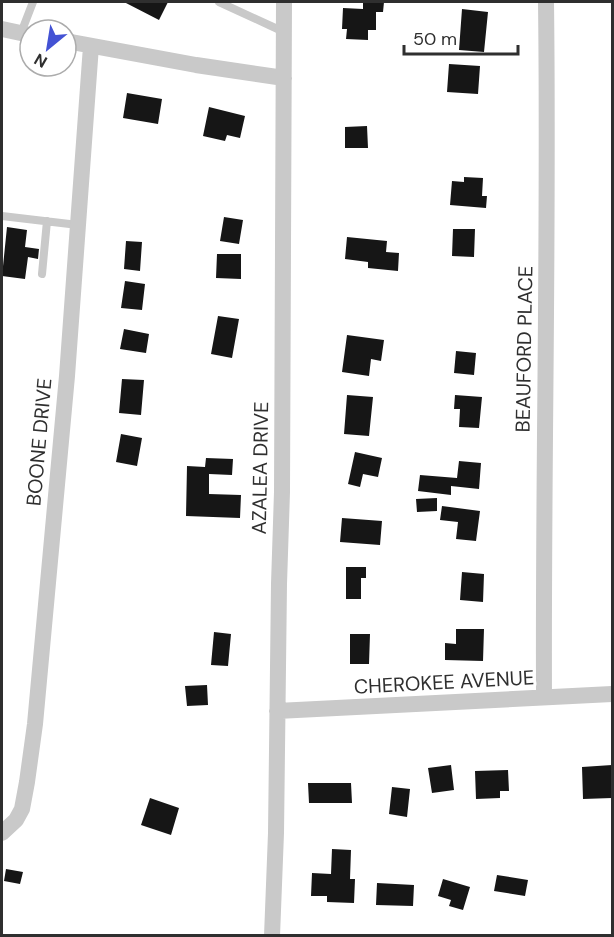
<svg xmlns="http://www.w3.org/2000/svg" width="614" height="937" viewBox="0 0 614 937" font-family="'DM Sans',sans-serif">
<rect width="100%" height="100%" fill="#fff"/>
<path fill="#161616" d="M124,2H168L159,20Z
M363,2H384L383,12H376V30H368V40L346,39L347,29H342L343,8L363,9Z
M462,9L488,12L484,52L459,50Z
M449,64L480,66L478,94L447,92Z
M127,93L162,99L158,124L123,118Z
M209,107L245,116L240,138L227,135L225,141L203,136Z
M367,126L368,148H345V127Z
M464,177L483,178L482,196H487L486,208L450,205L452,181L464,182Z
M224,217L243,220L239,244L220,241Z
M7,227L27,230L25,247L39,249L38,259L28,257L25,279L2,276Z
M453,229H475L474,257L452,256Z
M347,237L387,241L386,252L399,253L398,271L368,268V262L345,259Z
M126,241L142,242L140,271L124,269Z
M217,254H241V279L216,278Z
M125,281L145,284L142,310L121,308Z
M218,316L239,319L232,358L211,354Z
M124,329L149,334L146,353L120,349Z
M347,335L384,340L381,361L371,359L369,376L342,372Z
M456,351L476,353L474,375L454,373Z
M122,379L144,380L141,415L119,413Z
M347,395L373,397L369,436L344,434Z
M455,395L482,397L479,428L459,427L460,409H454Z
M121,434L142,438L137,466L116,462Z
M355,452L382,458L378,477L363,474L360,487L348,484Z
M206,458L233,459L232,475L209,474V494L241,495L240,518L186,516L187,466L205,467Z
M459,461L481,463L479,489L451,486V495L418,491L420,475L457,478Z
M437,498V511L417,512L416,499Z
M442,506L480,511L476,541L456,539L458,522L440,520Z
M342,518L382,521L380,545L340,542Z
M346,567H366V578H361V599H346Z
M462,572L484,574L483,602L460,600Z
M456,629H484L483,661L445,660V643L456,644Z
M214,632L231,634L228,666L211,665Z
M350,634H370L369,664H350Z
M207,685L208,705L187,706L185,686Z
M451,765L454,790L432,793L428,768Z
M612,765V798L583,799L582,767Z
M508,770L509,791H500V798L476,799L475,771Z
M308,783H351L352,803H309Z
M392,787L410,789L407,817L389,814Z
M150,798L179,808L171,835L141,825Z
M332,849L351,850L350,879H355L354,903L327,902V896H311L312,873L331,874Z
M6,869L23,872L20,884L4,881Z
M497,875L528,880L525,896L494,891Z
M443,879L470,887L463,910L449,906L451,900L438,896Z
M377,883L414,885L413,906L376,905Z"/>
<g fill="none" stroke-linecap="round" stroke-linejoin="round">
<path stroke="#c9c9c9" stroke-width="8" d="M219,2L284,32
M21,33L33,2
M2,216L78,225
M42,274L47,221"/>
<path stroke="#c9c9c9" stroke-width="16" d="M2,29L30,35
M66,41L196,65L284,78
M544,697C543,465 549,233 546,2
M277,711L612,694
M2,833L16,820L22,809L27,782L35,724L67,376L91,46
M272,936L276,833L279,584L282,492L284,2"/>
</g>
<g text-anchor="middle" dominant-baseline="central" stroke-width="6" stroke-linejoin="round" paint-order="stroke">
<g font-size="20" fill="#2f2f2f" stroke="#fff">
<text transform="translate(524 349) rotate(-89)">BEAUFORD PLACE</text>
<text transform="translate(39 442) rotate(-85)">BOONE DRIVE</text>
<text transform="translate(260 468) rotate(-89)">AZALEA DRIVE</text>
<text transform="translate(444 682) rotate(-3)">CHEROKEE AVENUE</text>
</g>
</g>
<rect width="614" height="937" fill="none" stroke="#2f2f2f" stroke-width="6"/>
<g transform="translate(48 48) rotate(210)"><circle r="28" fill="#ffffff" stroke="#acacac" stroke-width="1.5"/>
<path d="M0-4.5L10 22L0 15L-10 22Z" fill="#4352d4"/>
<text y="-9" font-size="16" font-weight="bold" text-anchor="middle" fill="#2f2f2f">N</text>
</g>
<path d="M404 45v9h114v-9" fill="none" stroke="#2f2f2f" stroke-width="3"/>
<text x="413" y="45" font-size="18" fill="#2f2f2f" stroke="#ffffff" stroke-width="4.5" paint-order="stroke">50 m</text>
</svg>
